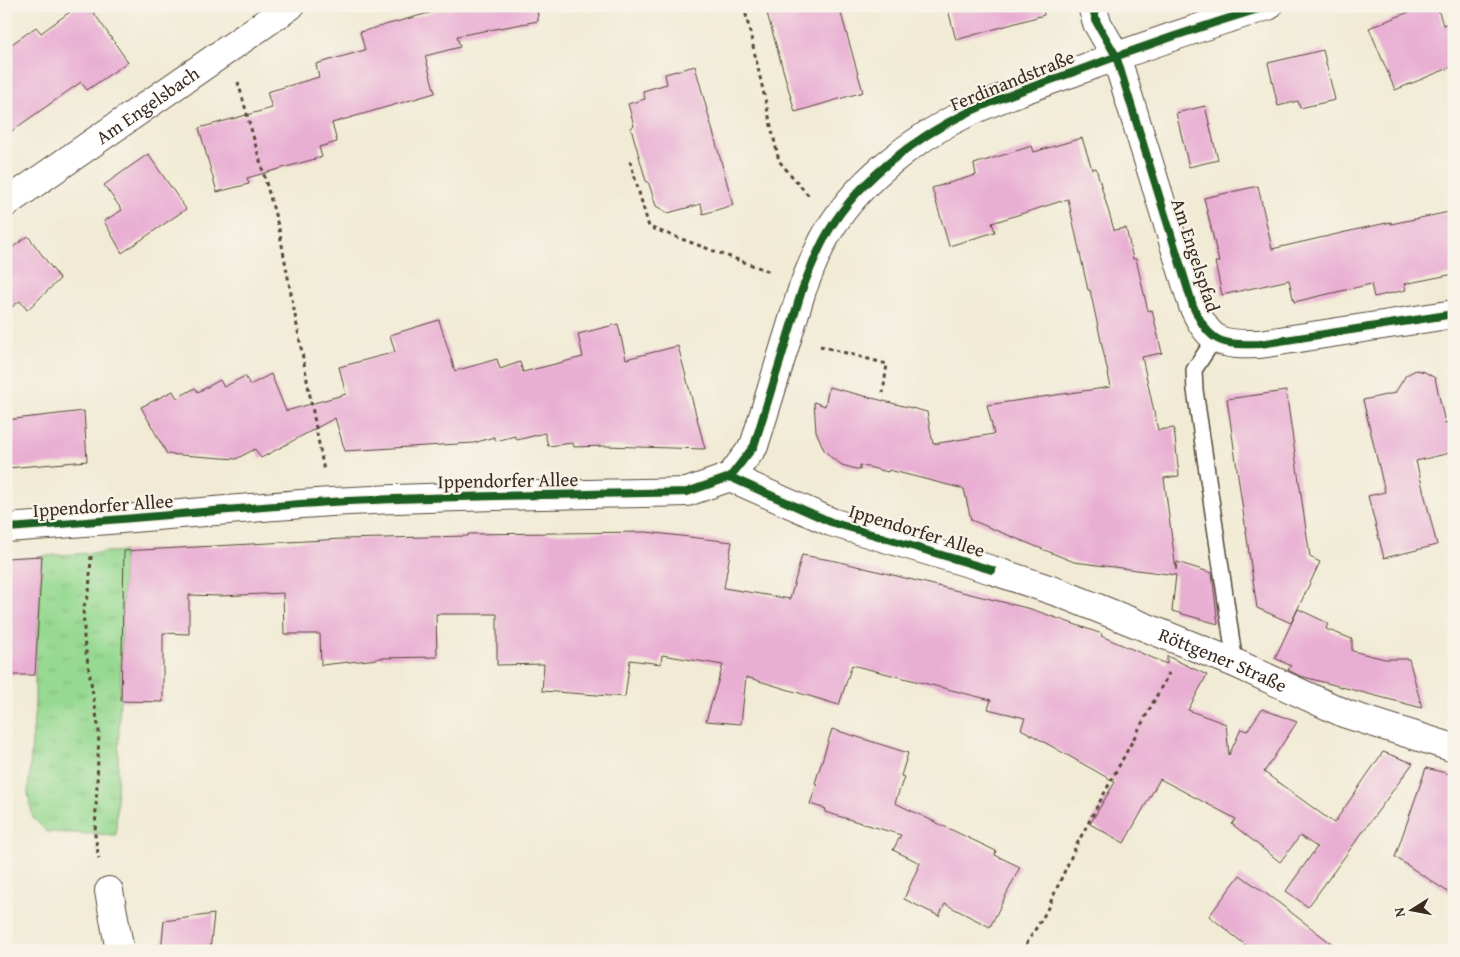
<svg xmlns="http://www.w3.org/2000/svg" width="1460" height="957" viewBox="0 0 1460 957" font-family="'Gentium Book Plus',serif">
<defs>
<pattern id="grass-tufts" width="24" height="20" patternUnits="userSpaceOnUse" patternTransform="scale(1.25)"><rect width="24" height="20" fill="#96d991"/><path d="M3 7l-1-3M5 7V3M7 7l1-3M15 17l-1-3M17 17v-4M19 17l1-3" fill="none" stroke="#82ba7d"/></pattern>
</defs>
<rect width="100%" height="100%" fill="#f7f3e8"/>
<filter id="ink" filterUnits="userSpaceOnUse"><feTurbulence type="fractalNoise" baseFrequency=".02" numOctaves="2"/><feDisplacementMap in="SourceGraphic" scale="10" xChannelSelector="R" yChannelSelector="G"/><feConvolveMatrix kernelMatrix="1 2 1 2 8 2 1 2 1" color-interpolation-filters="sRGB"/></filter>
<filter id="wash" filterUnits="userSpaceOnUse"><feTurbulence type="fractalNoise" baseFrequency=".0096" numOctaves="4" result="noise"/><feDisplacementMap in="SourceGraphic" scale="20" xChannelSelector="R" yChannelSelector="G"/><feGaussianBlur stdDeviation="1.12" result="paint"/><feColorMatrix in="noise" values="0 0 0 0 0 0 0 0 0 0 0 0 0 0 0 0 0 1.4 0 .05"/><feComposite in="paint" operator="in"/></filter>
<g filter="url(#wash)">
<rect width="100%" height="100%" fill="#f1ebd5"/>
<path fill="url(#grass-tufts)" stroke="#688258" d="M124,551L116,835L47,832L33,818L28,793L35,705V675L42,556Z"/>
<g id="blocks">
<path fill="#e9afd3" d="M78,6H89L128,62L87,90L81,82L6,135V48L36,27L41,33Z
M454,6H537L538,21L457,36L460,47L425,56L435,93L332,123L337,142L319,147L322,157L247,178L249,184L217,192L199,128L272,108L267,92L319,77L316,64L365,50L360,32Z
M765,6H839L863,92L795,112Z
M947,6H1043L1044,15L956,40Z
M1424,6H1437L1443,25L1454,21V66L1395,90L1369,28Z
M1323,50L1335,100L1300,108L1298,101L1278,106L1268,63Z
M695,66L733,205L703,214L701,204L668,213L656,206L649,184L646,181L631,128L634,125L628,104L645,99L643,91L667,84L665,74Z
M1205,106L1218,160L1189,167L1176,113Z
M1082,138L1092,169L1096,168L1114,230L1126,228L1133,259H1136L1148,311L1152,310L1162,353L1142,357L1158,430L1174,428L1179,476L1164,478L1176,570L1177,562L1212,573L1218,624L1172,611L1176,575L1074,562L971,520L964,489L889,470L888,472L860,465V470L842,465L832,458L824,450L816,431L814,402L825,406L829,387L927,412L933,444L994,434L987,405L1111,387L1090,290H1088L1068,199L992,223L995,232L949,246L932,188L976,175L974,164L1032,146L1034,152Z
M148,154L186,209L122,253L104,221L122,210L104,185Z
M1258,186L1272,249L1359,229L1391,222V224L1454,211V274L1404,284L1406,290L1374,297L1371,284L1294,302L1289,280L1222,295L1215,262H1219L1204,198Z
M28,236L60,279L27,310L20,301L6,311V252Z
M439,320L455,371L497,359L500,369L520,362L523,372L583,357L578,334L618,324L626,359L678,346L705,449L605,446L574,447L573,443L548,446L545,433L517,440L515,436L496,441L494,437L474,443L345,451L335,418L261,458L255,449L236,459L167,454L141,407L173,391L177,398L195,388L198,392L220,380L224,387L245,376L250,385L271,374L286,411L346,394L339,367L395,352L390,335Z
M1416,370L1425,372L1435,378L1445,423L1454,420V452L1416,461L1437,545L1384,558L1368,496L1385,492L1363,400L1395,393L1406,375Z
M1286,391L1310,557L1320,562L1291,623L1257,608L1227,399Z
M84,411L87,461L8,468L6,420Z
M646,532L732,542L724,588L790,599L802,555L836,561L1031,609L1102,634L1101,636L1167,664V656L1207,675L1188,710L1226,724L1229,755L1241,729L1247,731L1262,709L1297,722L1264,772L1334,823L1383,752L1413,763L1308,907L1286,891L1317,847L1300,836L1280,862L1232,824L1236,819L1160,779L1124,843L1090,824L1115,782L1021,729L1025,718L988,709L991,700L852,665L839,705L746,677L741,724L706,721L723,665L662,655L661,664L630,660L625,697L542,691L544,664L497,665V614H436L437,657L378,658V659L321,665L320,634H284L283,593L221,596L189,595V634L163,633V702L121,701L124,551L342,539L468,536V534Z
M42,556L35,675H6V558Z
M1298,609L1328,623L1326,629L1352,639V651L1385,659H1409L1422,708L1300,676L1288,670L1291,666L1275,658Z
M832,729L908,753L901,776L904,777L895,803L996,851L995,855L1020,867L990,927L945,904L939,916L904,899L920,863L893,850L901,835L825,812L826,809L810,804L817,784L815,783Z
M1426,768L1454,775V896L1395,857Z
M1240,875L1279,903L1341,951H1253L1209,916Z
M214,914L210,951H161L164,921Z"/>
</g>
</g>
<g filter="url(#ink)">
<use href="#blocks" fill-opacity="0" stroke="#564739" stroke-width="1"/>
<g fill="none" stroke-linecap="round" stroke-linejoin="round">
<defs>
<path id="lane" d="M1215,338L1194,370L1195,390L1235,663"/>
<g id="street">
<path d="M1092,6L1097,23L1116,56L1193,306C1210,343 1220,345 1260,344L1454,314"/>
<path id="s1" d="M6,203L290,6"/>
<path d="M730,477L754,446L802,290C808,274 815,257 823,241C853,184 913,138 971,111C1004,96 1039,84 1074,72C1138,48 1202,26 1268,6"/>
<path d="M109,891L120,951"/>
</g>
<g id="secondary">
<path id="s2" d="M6,528C115,521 223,509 331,502C450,495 569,495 687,492L730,477L831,522L992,570L1060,593L1235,663L1346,714L1454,748"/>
</g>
</defs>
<use href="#lane" stroke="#564739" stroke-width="18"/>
<use href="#street" stroke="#564739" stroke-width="30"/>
<use href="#secondary" stroke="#564739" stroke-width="30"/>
<path stroke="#564739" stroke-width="3" stroke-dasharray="4 4" stroke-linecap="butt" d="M744,6L779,161L809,196
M238,82L279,229L324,471
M630,161L649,227L771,272
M820,346L887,364L883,393
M91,556L89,594L83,608L84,625V640L99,731L95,835L99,859
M1022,951L1046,912L1077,844L1169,673"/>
<use href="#lane" stroke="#fff" stroke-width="15"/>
<use href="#street" stroke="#fff" stroke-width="28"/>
<use href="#secondary" stroke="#fff" stroke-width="28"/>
<defs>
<path id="cycleway" d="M1092,6L1097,23L1116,56L1193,306C1210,343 1220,345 1260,344L1454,314
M730,477L754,446L802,290C808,274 815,257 823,241C853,184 913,138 971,111C1004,96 1039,84 1074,72C1138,48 1202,26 1268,6
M6,528C115,521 223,509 331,502C450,495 569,495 687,492L730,477L831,522L992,570"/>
</defs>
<use href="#cycleway" stroke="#f7f3e8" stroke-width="11"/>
<use href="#cycleway" stroke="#1b5e20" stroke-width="8"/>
</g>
</g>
<g text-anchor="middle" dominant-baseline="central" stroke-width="4.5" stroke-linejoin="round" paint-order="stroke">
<g font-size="19" fill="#3b2a1e" stroke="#f7f3e8">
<text transform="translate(1012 80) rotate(-22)">Ferdinandstraße</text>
<text stroke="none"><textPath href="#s1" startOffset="172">Am Engelsbach</textPath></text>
<text transform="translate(1196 255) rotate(72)">Am Engelspfad</text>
<text transform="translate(508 480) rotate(-1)">Ippendorfer Allee</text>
<text transform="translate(103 505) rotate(-4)">Ippendorfer Allee</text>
<text transform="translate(917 530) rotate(17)">Ippendorfer Allee</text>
<text stroke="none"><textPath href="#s2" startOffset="1254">Röttgener Straße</textPath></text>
</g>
</g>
<rect width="1460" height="957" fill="none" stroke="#f7f3e8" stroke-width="25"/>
<g transform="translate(1412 910) rotate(259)" stroke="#f7f3e8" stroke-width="4" paint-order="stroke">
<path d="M0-4L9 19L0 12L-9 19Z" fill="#3b2a1e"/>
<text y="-8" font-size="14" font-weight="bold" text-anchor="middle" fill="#3b2a1e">N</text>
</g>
</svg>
